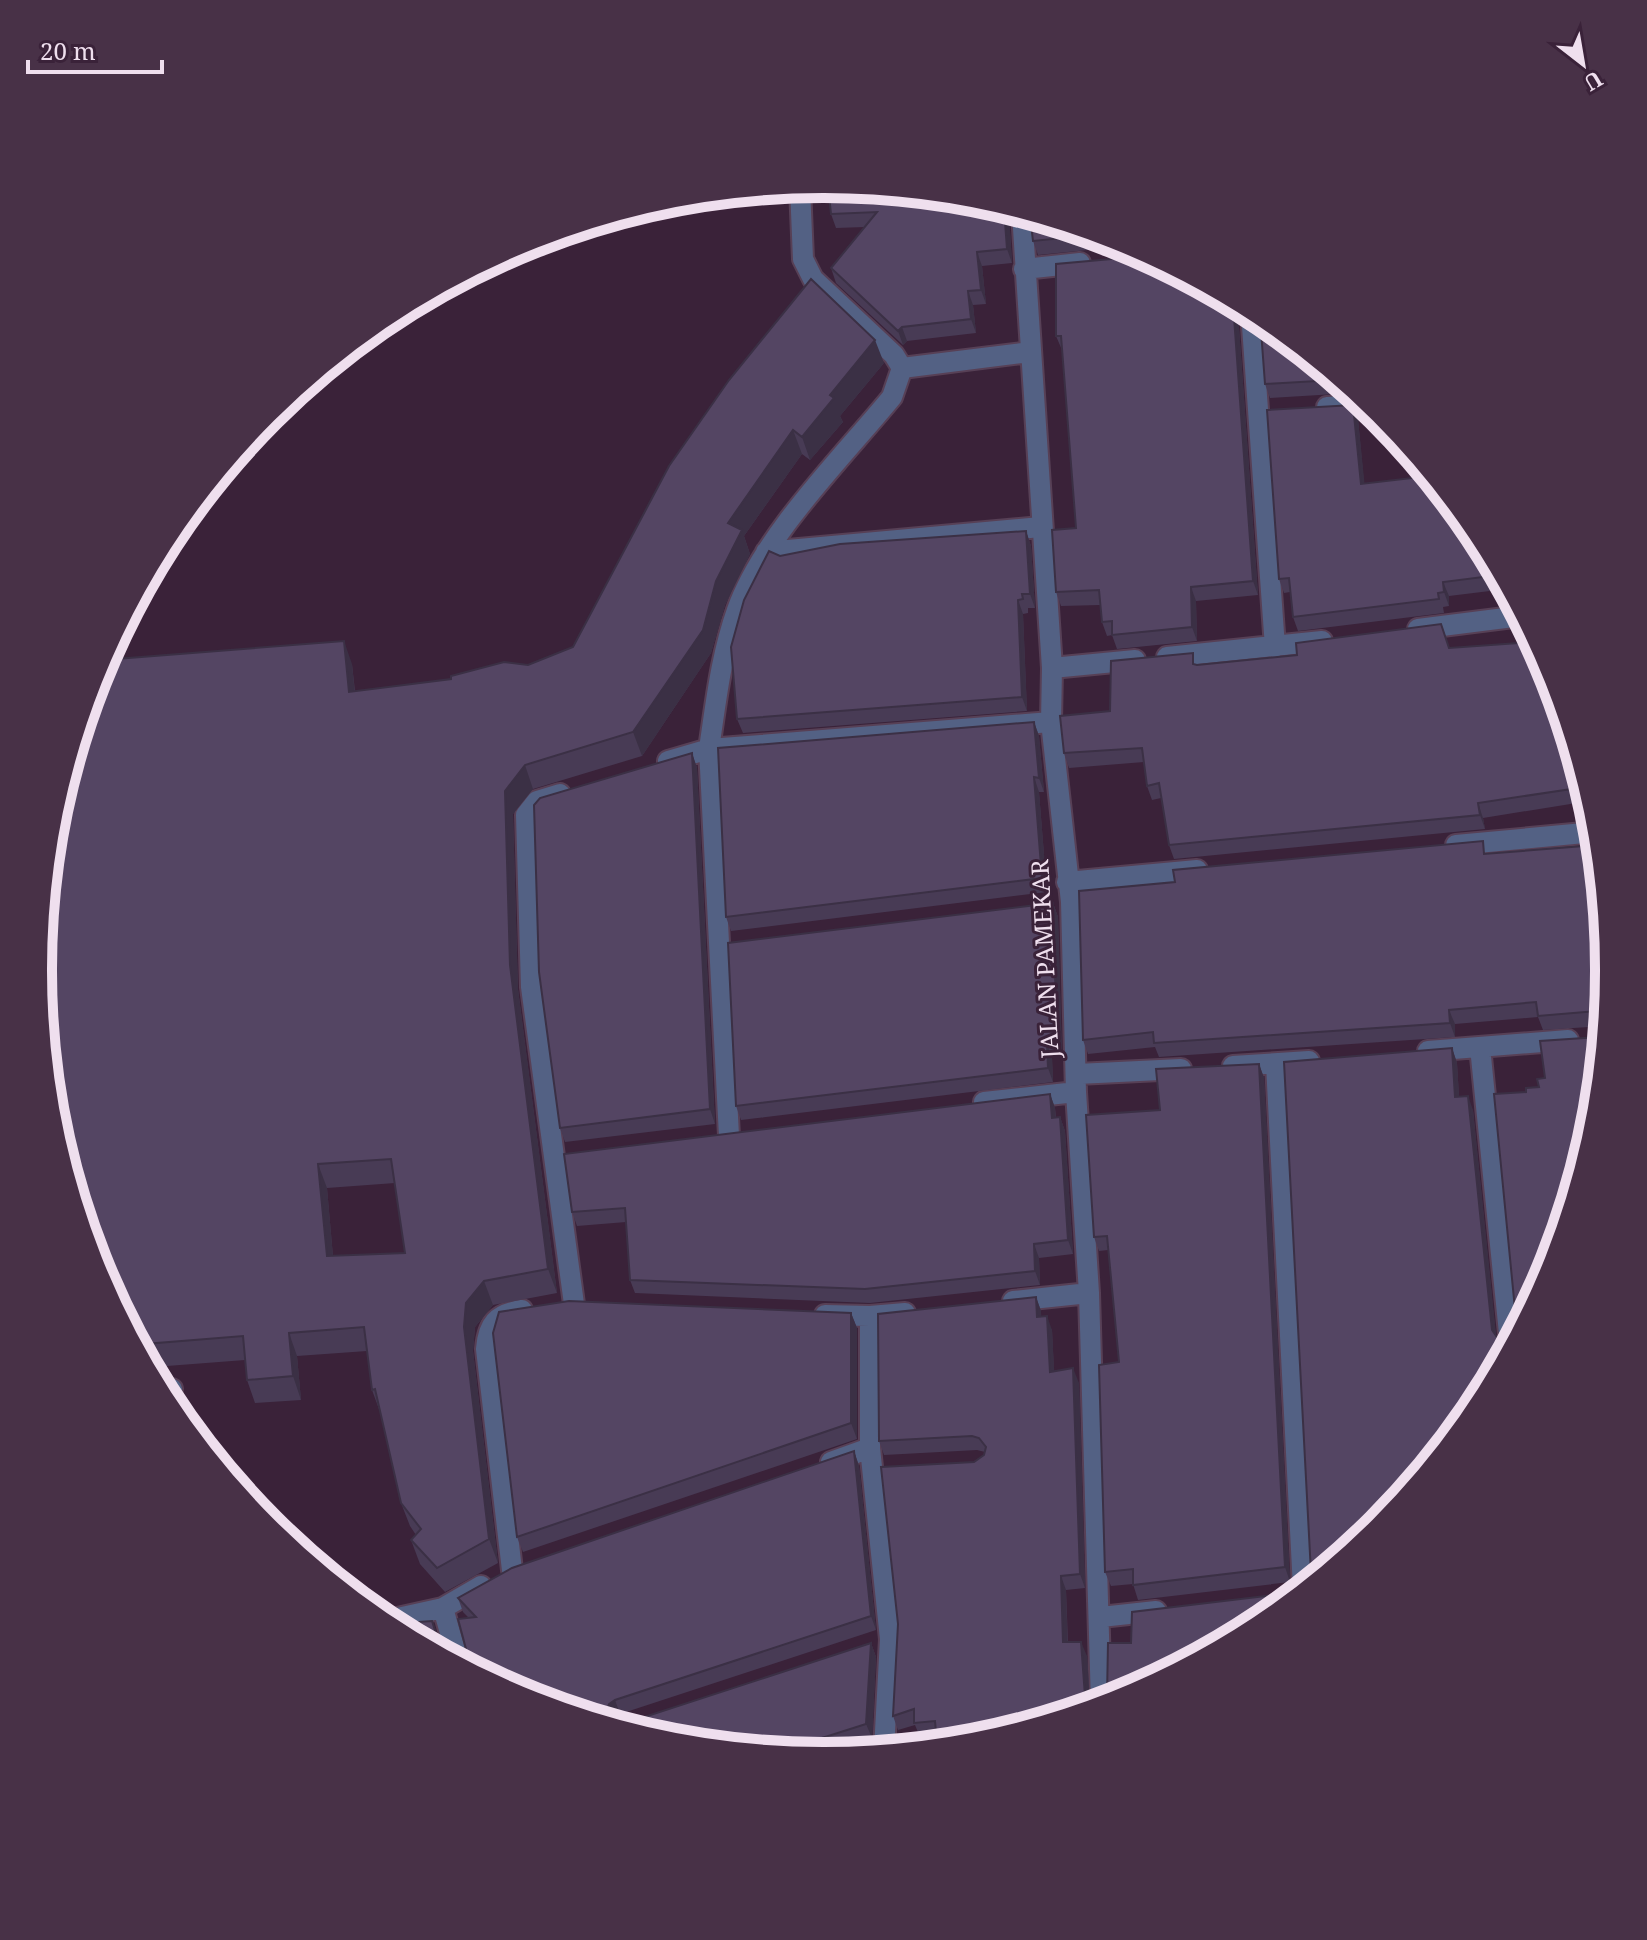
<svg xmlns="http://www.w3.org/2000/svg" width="1647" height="1940" viewBox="0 0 1647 1940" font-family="'Noto Serif',serif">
<rect width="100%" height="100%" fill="#3a2239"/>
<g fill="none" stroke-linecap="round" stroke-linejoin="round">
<defs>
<path id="minor" d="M800,187L803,259L813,279L894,355L902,368
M1022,213L1052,668L1051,722L1071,902L1076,1092L1089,1293L1101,1703
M1024,269L1080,263
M1251,312L1275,647
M902,368L1030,352
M1327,407L1367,405
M766,552L1041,527
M1418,629L1521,616
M1167,657L1322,641
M1052,668L1135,660
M668,761L709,749C716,702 721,655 737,610C763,536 842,458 892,397L902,368
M560,794L537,801L526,815L531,987L574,1304
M1456,845L1595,832
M1067,882L1197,870
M1480,1047L1510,1343
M1428,1051L1568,1040
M1276,1064L1303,1588
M1233,1066L1309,1061
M1077,1074L1181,1069
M984,1102L1076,1092
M729,1136L709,749L1051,722
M1013,1301L1089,1293
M825,1315L870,1316L905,1313
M870,1316V1448L890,1639L884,1750
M162,1390L172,1389
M831,1462L870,1448
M512,1570L486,1349C488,1324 496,1314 522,1310
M443,1608L458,1661
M1101,1617L1156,1611
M384,1621L443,1608L481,1586"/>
</defs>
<use href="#minor" stroke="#574056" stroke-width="24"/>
<use href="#minor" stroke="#536184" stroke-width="20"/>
</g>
<path fill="#483b55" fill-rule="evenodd" d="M977,200L1011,210L1009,214L1012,263L982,266L986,304L973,305L976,333L907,341L903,345L836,283L831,268L865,227L836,228L831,214Z
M1030,216L1125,244L1127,246L1038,255L1033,241Z
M1145,256L1240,306L1238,313L1258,595L1196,601L1197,641L1117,649L1112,635L1107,636L1102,622L1100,605L1061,606L1056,592L1076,528L1062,350L1056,336Z
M1260,317L1352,393L1270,398L1265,384Z
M884,363L840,416L843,422L810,460L802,454L744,536L750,554L725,605L711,653L642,756L533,789L513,814L518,989L557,1293L493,1305L475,1327L473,1351L498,1563L445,1592L420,1564L411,1540L416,1535L410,1526L401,1503L380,1412L372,1390L367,1351L297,1356L301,1400L255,1403L247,1380L245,1360L154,1367L155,1377L98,1270L352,664L355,691L451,679L528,665L573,647L669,466ZM395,1183L405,1253L333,1256L327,1188Z
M1358,419L1364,483L1477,534L1506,589L1449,596V606L1443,607L1444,613L1298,631L1293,617L1290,592L1284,593L1279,579Z
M1026,531L1031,546L1035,608H1028V613L1023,614L1027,711L743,733L737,719L780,556Z
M1533,642L1549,670L1589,801L1483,818L1485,829L1174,859L1169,845L1161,798L1152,800L1147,786L1144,762L1069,768L1064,753L1110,711L1197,665Z
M1034,722L1039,736L1044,792H1039L1047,892L731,931L726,917Z
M692,753L697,768L715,1124L565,1142L560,1128Z
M1487,854L1609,970L1604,1026L1543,1030L1538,1017L1455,1024V1037L1159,1057L1155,1047L1088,1054L1083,1040Z
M1053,903L1058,917L1062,1057L1052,1058L1053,1082L741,1120L736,1106Z
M1452,1048L1457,1063L1459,1097L1473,1110L1496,1337L1499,1340L1507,1342L1379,1526L1260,1623L1124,1696L976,1740L937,1736L920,1737L915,1725L898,1730L893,1716L974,1462L984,1455L985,1452L977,1450L884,1455L879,1441L1036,1297L1041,1311V1316L1052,1330L1054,1371L1079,1383L1085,1588L1066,1590L1068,1642L1087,1656L1090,1699L1095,1702L1107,1696L1131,1643L1291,1593L1306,1584L1311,1573Z
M1259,1064L1264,1078L1290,1582L1138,1600L1133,1584L1111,1586L1105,1572L1119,1362L1108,1250L1099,1251L1094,1237L1160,1110Z
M1050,1094L1055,1108L1056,1117H1060L1065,1131L1073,1254L1039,1258L1040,1285L870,1303L635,1293L630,1280L626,1222L577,1226L572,1212Z
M851,1313L857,1328V1439L523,1552L517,1537Z
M854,1451L859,1466L876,1630L620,1714L614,1718L613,1722L623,1724L871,1643L876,1657L872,1738L818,1755L670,1740L522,1696L456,1660L466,1649L469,1618L463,1612L458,1598Z"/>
<path fill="#3b3045" d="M1004,208L1011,210L1009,214L1012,263L1007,249Z
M977,252L982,266L986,304L981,290Z
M968,291L973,305L976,333L971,319Z
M1233,303L1240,306L1238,313L1258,595L1253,581Z
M902,327L907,341L903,345L898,331Z
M875,340L884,363L840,416L843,422L810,460L802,437L830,395Z
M1353,405L1358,419L1366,498L1361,484Z
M793,430L802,454L744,536L750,554L725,605L711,653L642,756L633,732L728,523Z
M1026,531L1031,546L1035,608L1030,594Z
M1443,582L1449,596V606L1444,592Z
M1191,587L1196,601L1197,641L1192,627Z
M1018,600L1023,614L1027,711L1022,697Z
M344,641L352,664L357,716L349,692Z
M1034,722L1039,736L1044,792L1039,778Z
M692,753L697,768L715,1124L710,1109Z
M525,765L533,789L513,814L518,989L557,1293L548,1269L510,965L505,791Z
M1034,777L1039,792L1047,892L1042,878Z
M1478,803L1483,818L1485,829L1480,815Z
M1053,903L1058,917L1062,1057L1057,1042Z
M1449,1010L1455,1024V1037L1450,1023Z
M1047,1043L1052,1058L1053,1082L1048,1068Z
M1452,1048L1457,1063L1460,1111L1455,1097Z
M1259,1064L1264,1078L1290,1582L1285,1567Z
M1050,1094L1055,1108L1057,1131L1052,1118Z
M1468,1096L1473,1110L1497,1344L1492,1330Z
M1060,1117L1065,1131L1073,1254L1068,1240Z
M318,1164L327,1188L335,1280L327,1256Z
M1034,1244L1039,1258L1040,1285L1035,1271Z
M484,1281L493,1305L475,1327L473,1351L498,1563L489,1539L464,1327L466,1303Z
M1036,1297L1041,1311L1042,1331L1037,1317Z
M851,1313L857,1328V1439L851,1423Z
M1047,1316L1052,1330L1055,1386L1050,1372Z
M289,1333L297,1356L301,1400L293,1376Z
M145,1344L154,1367L155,1377L145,1358Z
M1073,1368L1079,1383L1085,1588L1080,1574Z
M854,1451L859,1466L876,1630L871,1616Z
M1061,1576L1066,1590L1068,1656L1063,1642Z
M1081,1642L1087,1656L1090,1706L1085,1696Z
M871,1643L876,1657L872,1738L866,1724Z
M615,1700L620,1714L614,1718L613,1723L609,1722L606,1715L609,1704Z"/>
<path fill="#544563" stroke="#3b3045" stroke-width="2" fill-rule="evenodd" d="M828,185L977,200L1004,208L1007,249L977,252L981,290L968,291L971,319L902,327L898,331L831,268L877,212L831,214Z
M1030,216L1093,235L1033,241Z
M1145,256L1233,303L1253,581L1191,587L1192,627L1112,635V621L1102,622L1099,590L1056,592L1052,530L1076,528L1061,336H1056V264Z
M811,279L875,340L830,395L834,398L802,437L793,430L728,523L742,530L716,581L703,630L633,732L525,765L505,791L510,965L548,1269L484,1281L466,1303L464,1327L489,1539L437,1568L411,1540L421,1529L401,1503L375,1389L372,1390L364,1327L289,1333L293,1376L247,1380L243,1336L145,1344L146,1356L145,1358L98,1270L53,1123L38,970L53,816L98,669L103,660L344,641L349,692L451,679V676L504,662L528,665L573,647L669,466L729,380ZM391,1159L405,1253L327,1256L318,1164Z
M1260,317L1336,380L1265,384Z
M1353,405L1361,484L1429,476L1477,534L1499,575L1443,582L1444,592L1438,593L1439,599L1293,617L1289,578L1279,579L1267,410Z
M1026,531L1030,594H1022L1023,599L1018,600L1022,697L737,719L731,647L744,600L769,551L780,556L840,544Z
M1441,624L1449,648L1533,642L1532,638L1549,670L1585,787L1478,803L1480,815L1169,845L1159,783L1147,786L1142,748L1064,753L1060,716L1110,711L1111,661L1193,653V664L1197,665L1297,655L1296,643Z
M1034,722L1039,778L1034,777L1042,878L726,917L718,748Z
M692,753L710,1109L560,1128L539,972L534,805L540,798Z
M1483,841L1484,854L1597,845L1609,970L1605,1015L1603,1013L1597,1011L1538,1016L1536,1002L1449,1010L1450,1023L1154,1043L1153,1032L1083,1040L1079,891L1175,882L1173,870Z
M1053,903L1057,1042L1047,1043L1048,1068L736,1106L728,943Z
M1603,1034L1594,1124L1549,1271L1517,1330L1494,1094L1526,1092V1088L1539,1087L1537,1079L1545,1078L1540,1041L1599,1037Z
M1452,1048L1455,1097L1468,1096L1492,1330L1499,1340L1507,1342L1514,1337L1476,1407L1379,1526L1260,1623L1124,1696L1026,1725L975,1728V1741L937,1744L935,1721L914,1723V1709L893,1716L898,1624L881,1467L974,1462L984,1455L986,1447L979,1438L972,1436L879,1441L878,1314L1036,1297L1037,1317L1047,1316L1050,1372L1073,1368L1080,1574L1061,1576L1063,1642H1081L1085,1696L1095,1702L1107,1696L1108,1643H1131L1132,1612L1291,1593L1306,1584L1311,1573L1284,1062Z
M1259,1064L1285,1567L1133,1585V1569L1105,1572L1099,1365L1119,1362L1107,1236L1094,1237L1086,1115L1160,1110L1156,1069Z
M1050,1094L1052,1118L1060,1117L1068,1240L1034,1244L1035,1271L865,1289L630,1280L625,1208L572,1212L564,1154Z
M569,1301L851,1313V1423L517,1537L493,1333L499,1312Z
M854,1451L871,1616L615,1700L609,1704L606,1715L611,1722L623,1724L871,1643L866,1724L806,1743L814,1755L670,1740L522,1696L455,1659L466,1649L458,1619L476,1617L458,1598L512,1568Z
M432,1621L442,1653L389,1624Z"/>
<g text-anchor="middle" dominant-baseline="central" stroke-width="6" stroke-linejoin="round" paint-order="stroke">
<g font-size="24" fill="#efdfee" stroke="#3a2239">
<text transform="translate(1044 959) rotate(-93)">JALAN PAMEKAR</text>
</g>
</g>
<path d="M0 0H1647V1940H0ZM823 198H824A771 771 0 0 1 1595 969V971A771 771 0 0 1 824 1742H823A771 771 0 0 1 52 971V969A771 771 0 0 1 823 198Z" fill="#483147" fill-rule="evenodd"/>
<path fill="none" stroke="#efdfee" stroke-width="10" d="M823 198H824A771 771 0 0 1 1595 969V971A771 771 0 0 1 824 1742H823A771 771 0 0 1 52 971V969A771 771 0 0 1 823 198Z"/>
<g transform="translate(1583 64) rotate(149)" stroke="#3a2239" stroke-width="6" paint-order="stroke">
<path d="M0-6L14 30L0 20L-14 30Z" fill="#efdfee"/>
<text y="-12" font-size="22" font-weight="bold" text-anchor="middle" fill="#efdfee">U</text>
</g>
<path d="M28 60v12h134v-12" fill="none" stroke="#efdfee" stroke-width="4"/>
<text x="40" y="60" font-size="24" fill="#efdfee" stroke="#3a2239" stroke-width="6" paint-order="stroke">20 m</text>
</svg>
